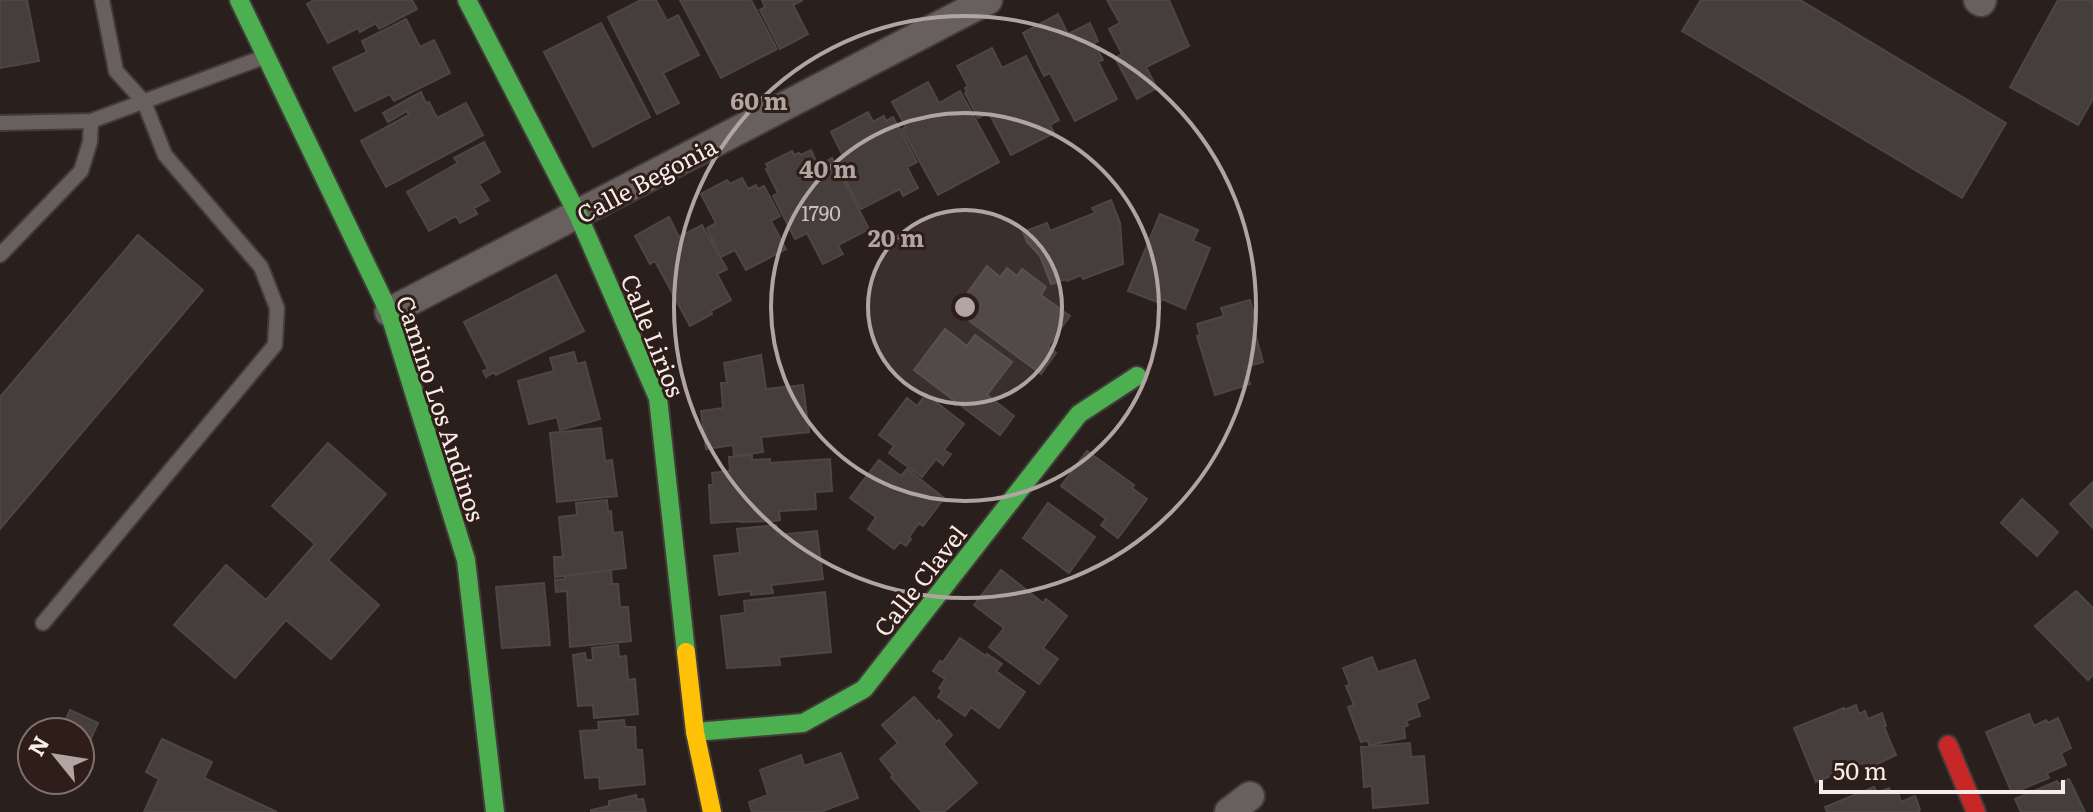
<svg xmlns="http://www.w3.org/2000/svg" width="2093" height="812" viewBox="0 0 2093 812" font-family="Literata,serif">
<rect width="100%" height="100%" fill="#29201d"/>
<path fill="#463d3d" stroke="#4d4645" stroke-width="2" d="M0,0H27L39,61L0,68Z
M314,0H412L417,9L379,29L376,23L360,32L358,28L328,43L307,4Z
M641,0H656L667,21L678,15L699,55L663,73L679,103L657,114L608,17Z
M680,0H751L777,49L721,78Z
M762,0H803L793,5L808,34L780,49L760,10L765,7Z
M1107,0H1169L1189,46L1146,67L1157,88L1137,99L1115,58L1122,54L1109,29L1120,23Z
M1701,0H1800L2006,123L1962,198L1682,31Z
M2058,0H2093V99L2078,125L2010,87Z
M1058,14L1068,34L1090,23L1098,41L1094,43L1103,60L1098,62L1117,99L1075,121L1050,73L1044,76L1023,33Z
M406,19L420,47L434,40L450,73L394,101L390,94L355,111L333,68L367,52L362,41Z
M601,23L650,117L593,147L544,52Z
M992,48L1002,68L1026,56L1059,120L1050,125L1054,133L1011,155L989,113L978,118L965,93L967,92L965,88L968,86L957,66Z
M928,82L939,103L960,91L999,162L938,195L902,129L906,127L892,102Z
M421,92L426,103L429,102L437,118L466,103L483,135L386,187L361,141L409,115L407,111L388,122L383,113Z
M868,112L873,122L884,116L886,121L893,117L917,162L907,167L918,188L903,196L900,189L861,209L836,162L844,158L831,132Z
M484,142L500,172L479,184L489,200L474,208L477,214L460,223L456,216L429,231L407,192L458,163L454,158Z
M811,150L818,166L832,158L869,229L838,245L843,254L823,264L807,233L795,239L773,196L778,193L766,169L768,168L766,164L792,151L794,155L799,153L801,155Z
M742,178L748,189L756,185L758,189L764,186L780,216L771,221L786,249L746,270L735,250L721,257L707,228L716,223L701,194L727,180L730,184Z
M1111,200L1120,223L1123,264L1083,279L1081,275L1067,281L1066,279L1051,284L1040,256L1027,242L1023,232L1047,223L1050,231L1095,213L1092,208Z
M1160,214L1198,230L1193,241L1210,248L1185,309L1162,299L1160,303L1128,291Z
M669,217L679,237L702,225L727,269L717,274L731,300L711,311L712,314L690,326L655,261L650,264L635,236Z
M138,235L203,290L0,529V397Z
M987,266L1000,277L1007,268L1017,276L1022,269L1046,287L1041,295L1070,316L1048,346L1056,353L1041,374L955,310Z
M556,275L584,331L496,375L494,372L486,377L483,371L488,369L464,322Z
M1250,300L1256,321L1252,322L1263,362L1245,367L1250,384L1215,395L1197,336L1200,335L1197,324L1224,316L1221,308Z
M945,329L967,346L975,335L1012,362L987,395L1014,416L1000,435L914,370Z
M574,352L577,364L585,362L600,419L560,430L557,417L529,424L518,381L554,371L550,358Z
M761,355L766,389L803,385L809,432L761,437L763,452L734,456L733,445L706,449L701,411L723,408L721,383H727L724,363Z
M926,394L964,424L944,450L951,454L943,465L936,459L922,477L889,453L894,446L879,435L907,398L917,406Z
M601,428L605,461L612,460L617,496L557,502L550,433Z
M328,443L386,494L328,560L379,605L331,659L286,620L235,678L174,625L226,565L266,600L315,544L272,506Z
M1087,451L1134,485L1132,488L1147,499L1118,538L1101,525L1106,519L1061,486Z
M752,455V460L770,459V463L830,459L832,491L815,492L816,509L779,511L780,520L775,521L741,522V521L711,523L709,485H713L712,473L730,471L729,457Z
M879,460L901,476L907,469L944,498L923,526L919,523L909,537L911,539L906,546L900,542L894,549L868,529L876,517L850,498Z
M2093,482V528L2070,504Z
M2022,499L2058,532L2037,556L2001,523Z
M607,500L608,512L611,511L613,533L622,532L626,568L555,577L554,557H563L559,517L577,515L576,503Z
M1048,503L1095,537L1069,573L1023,538Z
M776,525L777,535L817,531L823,579L771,585L773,593L751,595V591L719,595L714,556L740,553L737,529Z
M611,570L612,584H618L620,607H628L631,641L570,647L567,591L556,592L555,580L565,579V576Z
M1001,570L1043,603L1046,599L1067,616L1043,648L1058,659L1039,684L989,647L1004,628L974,605Z
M544,583L550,645L502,648L496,587Z
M2076,591L2093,608V675L2088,680L2035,626Z
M825,592L831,652L779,657L780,665L727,668L721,616L745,613L744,601Z
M960,638L986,656L987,654L1002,664L996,671L1025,692L999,728L971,707L965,716L938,697L942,691L939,688L945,679L933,671L940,661L943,662Z
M618,645L619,657L626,656L628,680L635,679L638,714L594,718L593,705L578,706L573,655L585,653L586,660H593L592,648Z
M1372,657L1378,672L1415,660L1429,698L1416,703L1420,716L1406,721L1408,725L1404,727L1405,738L1369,745L1368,740L1361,742L1348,707L1354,705L1346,686L1350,685L1343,668Z
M914,697L937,722L939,720L952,735L943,744L977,783L944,812H922L891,777L893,775L880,759L898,743L882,725Z
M1856,705L1859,714L1865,711L1868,719L1882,713L1886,726L1884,727L1896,755L1865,770L1862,763L1816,782L1794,728L1844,708V710Z
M70,710L98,723L81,760L80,732H60Z
M2029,714L2034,726L2046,720L2048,723L2058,718L2071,748L2061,753L2066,765L2047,773L2049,778L2012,793L1986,732Z
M624,720L625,727H635L636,750H642L645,784L600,789L599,777L585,778L580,731L599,730L598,722Z
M162,739L212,762L204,778L277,812H144L159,779L146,772Z
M1410,743L1411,757L1424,756L1428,803L1373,808L1372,786L1364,787L1361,747Z
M841,753L858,798L820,812H752L749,802L768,795L760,770L801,755L804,766Z
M2069,779L2085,812H2021L2015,799L2057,781L2058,784Z
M1874,787L1877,793L1889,788L1892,795L1898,793L1901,802L1915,796L1920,809L1919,812H1827L1825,807Z
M636,795L637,800L643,799L646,812H591V810L609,806V801Z"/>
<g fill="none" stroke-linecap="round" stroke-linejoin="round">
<defs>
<path id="lane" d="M0,123L91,121L264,57
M0,255L81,171L90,142L91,121
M43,623L275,345L277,308L261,267L165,155L144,102L116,71L102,0"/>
<path id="street" d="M1978,0L1981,2L1982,0
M389,312L988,0
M1229,812L1250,796"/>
<path id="fast" d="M239,0L389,312L466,560L495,812
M467,0L578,215L658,398L686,652
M695,732L803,723L864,689L1079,414L1137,376"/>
<path id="slow" d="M686,652L695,732L712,812"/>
<path id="jam" d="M1948,745L1976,812"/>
</defs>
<use href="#lane" stroke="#433b39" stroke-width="18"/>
<use href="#street" stroke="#433b39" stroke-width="32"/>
<use href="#fast" stroke="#433b39" stroke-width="22"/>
<use href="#slow" stroke="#433b39" stroke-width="22"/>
<use href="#jam" stroke="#433b39" stroke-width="22"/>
<use href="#lane" stroke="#67605e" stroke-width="14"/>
<use href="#street" stroke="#67605e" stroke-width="28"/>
<use href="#fast" stroke="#4caf50" stroke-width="18"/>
<use href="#slow" stroke="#ffc107" stroke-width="18"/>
<use href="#jam" stroke="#c62828" stroke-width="18"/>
</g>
<circle cx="965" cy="307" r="97" fill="#b0a5a1" fill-opacity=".12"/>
<g fill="none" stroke="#b0a5a1" stroke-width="4">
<circle cx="965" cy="307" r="97"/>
<circle cx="965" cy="307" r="194"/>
<circle cx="965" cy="307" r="291"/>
</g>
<g text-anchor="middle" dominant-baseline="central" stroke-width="6" stroke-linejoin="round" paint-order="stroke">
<g font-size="20" fill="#ccc0bd">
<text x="821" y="212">1790</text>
</g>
<g font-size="24" fill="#f8ece8" stroke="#2e1d18">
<text transform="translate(646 179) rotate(-28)">Calle Begonia</text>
<text transform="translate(654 335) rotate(68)">Calle Lirios</text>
<text transform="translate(442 408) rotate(72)">Camino Los Andinos</text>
<text transform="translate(919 580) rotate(-52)">Calle Clavel</text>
</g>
</g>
<circle cx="965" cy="307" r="12" fill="#b0a5a1" stroke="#2e1d18" stroke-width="4"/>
<g font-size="24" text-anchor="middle" font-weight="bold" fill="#b0a5a1" stroke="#2e1d18" stroke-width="6" stroke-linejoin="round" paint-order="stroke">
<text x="759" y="110">60 m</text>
<text x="828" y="178">40 m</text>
<text x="896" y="247">20 m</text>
</g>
<g transform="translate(56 756) rotate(300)"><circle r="38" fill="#2e1d18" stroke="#7f706b" stroke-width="2"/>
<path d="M0-6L14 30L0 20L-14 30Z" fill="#b0a5a1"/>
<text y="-12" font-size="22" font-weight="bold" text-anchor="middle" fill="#f8ece8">N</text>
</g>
<path d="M1821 780v12h242v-12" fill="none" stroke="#f8ece8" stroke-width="4"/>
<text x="1833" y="780" font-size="24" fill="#f8ece8" stroke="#2e1d18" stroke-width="6" paint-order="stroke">50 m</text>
</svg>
